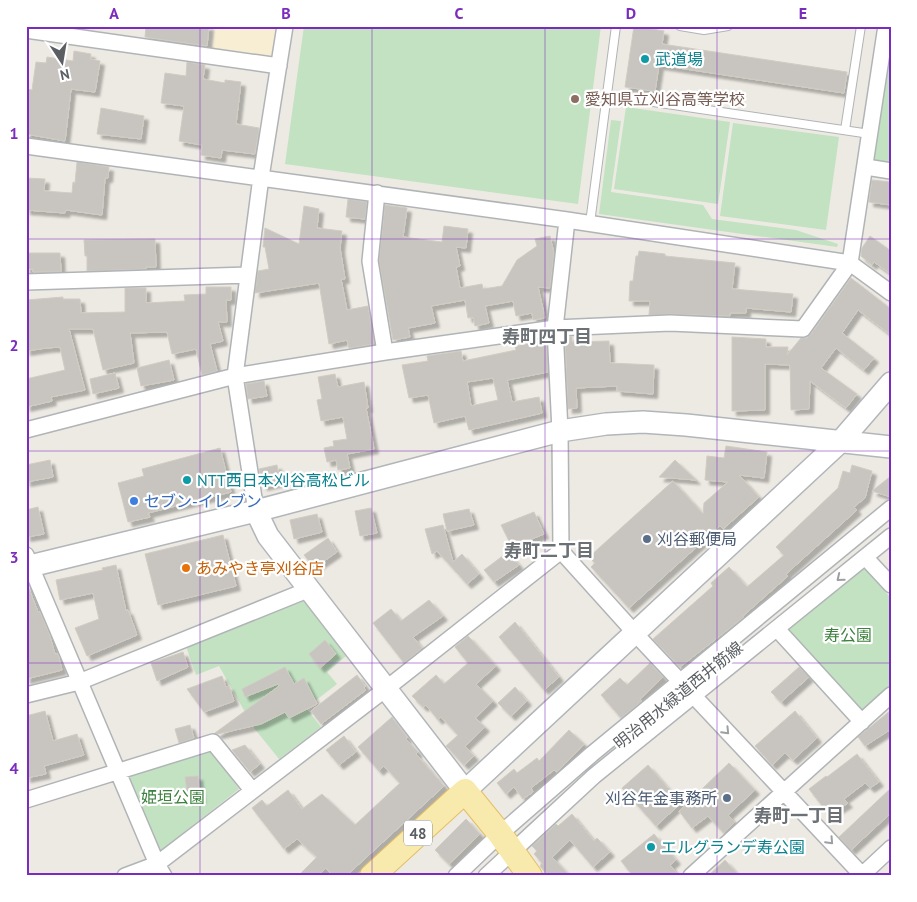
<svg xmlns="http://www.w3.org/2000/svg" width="917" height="902" viewBox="0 0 917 902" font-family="'PT Sans','Noto Sans JP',sans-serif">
<defs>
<filter id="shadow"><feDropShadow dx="4.5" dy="4.5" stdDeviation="1" flood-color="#0004"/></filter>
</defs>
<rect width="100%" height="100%" fill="#edeae3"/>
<path fill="#c2e2c2" d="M304,26H601L578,204L285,164Z
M891,29V163L872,161Z
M626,107L730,122L718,204L614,189Z
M611,120L621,121L611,192L703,205L712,219L796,230L838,244L837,247L599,214Z
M733,123L839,137L826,230L720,216Z
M863,567L891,598V685L861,712L785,630Z
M304,601L346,656L327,672L337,684L306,708L321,727L279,759L254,728L219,666L196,675L186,646Z
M211,750L239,789L160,851L128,776Z"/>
<path fill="#f7eed4" d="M215,26H277L272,58L212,49Z"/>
<path fill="#c8c5c0" stroke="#d1ccc2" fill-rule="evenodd" filter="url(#shadow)" d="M146,26H209L207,46L145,37Z
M634,26L664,31L662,44L847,72L844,93L659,65L655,91L625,87Z
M74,51L91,54L90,59L100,61L95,92L71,89L65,141L26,134V89L32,90L36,62L46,63L47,57L73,61Z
M187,62L205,65L203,79L225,83V80L241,82L236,124L259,128L255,154L222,150L221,158L201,155L202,145L179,141L184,106L161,103L165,73L186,76Z
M101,108L144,116L141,139L97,134Z
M77,162L109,167L108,178H105L102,215L66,210L65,213L26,210V178L45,179L44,191L72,193L73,182L75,183Z
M872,180L891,182V205L869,202Z
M348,199L367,202L365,219L346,217Z
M385,205L407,208L403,237L442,242L444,226L468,229L466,248L456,247L460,266L456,267L460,288L482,284L483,289L502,286L517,260L537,246L535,239L550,236L554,254L550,288L538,287L545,318L533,320L532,313L516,316L513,301L485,306L489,323L475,326L473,317L468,318L465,300L431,306L435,323L408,328L410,337L393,340L379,261Z
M304,206L319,209L317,228L342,231L340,248L345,279H341L347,310L368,306L374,344L349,348L347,340L329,344L319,283L255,293L258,271L269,269L265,247H263L265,228L299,244Z
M870,236L891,251V274L874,262L872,265L861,256L862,248Z
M155,239L156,267H146V269L87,271V256H85L84,240Z
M639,251L665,254V256L735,263L732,289L793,294L791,312L746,308V313H730V316L670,314L649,315L650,301H629L630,281H633L636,256H638Z
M26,253H60L61,272H33V269H26Z
M851,278L891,309V335L858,310L842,333L874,358L864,370L836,348L821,368L857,394L846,408L810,381L809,409L791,410L790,365L765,364V410L732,411V337L766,339V347H788L787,355L801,338H807L811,334Z
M206,287H231V300H226L227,322H218L223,341L210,344L217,371L202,375L196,349L172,354L167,332L130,333L134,363L103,370L93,329H69L85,390L51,397L52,401L26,407V379L65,370L60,347L46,348L26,351V300L63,297V299H80L81,313L125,312V288H146V303L185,301L184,295L206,294Z
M565,337H572V342L609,341L610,363L654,365L653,394L617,391V386L576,388L577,408L568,409Z
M546,340L548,372L507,380L512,402L539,397L542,413L469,430L465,416L434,423L428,395L409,398L402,365L428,361L427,356L461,351L463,361L516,350L515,346ZM493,378L498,400L471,406L467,382Z
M169,360L174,380L141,386L137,368Z
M115,373L119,388L93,394L90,379Z
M335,374L338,387L364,382L368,408H366L374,449L347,454L350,468L338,470L336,460L327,462L324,448L334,446L333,441L347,439L343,417L321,421L317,400L322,399L318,377Z
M264,381L267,396L248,399L246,384Z
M726,446L767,452L764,478L739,475L759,497L723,529L720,526L629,608L591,567L595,563L589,557L673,481L703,514L704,503L728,482L705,480L707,456L724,458Z
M220,448L231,492L148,513L150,517L128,522L118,483L144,476L142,469Z
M50,460L53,477L26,482V465Z
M675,460L696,480L659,477Z
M277,465L280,482L263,486L259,469Z
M852,465L872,471L865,498L854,507L857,510L786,574L788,576L743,616L744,617L680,667L653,639L713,586L711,583L729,567L747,587L784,555L776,547L838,488L843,471L850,473Z
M891,476V497L872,491Z
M38,507L44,534L26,537V510Z
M371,508L377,533L360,536L355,511Z
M469,509L474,525L447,531L443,514Z
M534,512L544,534L512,547L501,525Z
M317,514L322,532L294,539L290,520Z
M443,525L453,562L462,554L479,574L467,584L437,551L432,554L425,529Z
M223,535L236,586L158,605L145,554Z
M328,538L337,552L314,568L304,555Z
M508,552L519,565L494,582L484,570Z
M116,565L126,611L128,610L137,635L87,656L75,628L99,619L93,593L60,600L56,580L103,570L102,568Z
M26,581L38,612H40L49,633L55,654H58L62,670L26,679Z
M429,600L443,616L413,637L422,648L404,663L373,623L391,609L401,621Z
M515,622L559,677L544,690L499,637Z
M468,636L496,666L476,684L493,701L475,718L485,727L465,746L474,756L464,765L446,746L458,735L441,717L438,720L426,705L423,707L412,696L436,675L444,684L468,663L455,647Z
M325,640L336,654L320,668L309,654Z
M183,652L188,667L157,681L151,663Z
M650,663L663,677L640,699L642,701L621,718L601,695L620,678L627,685Z
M285,667L294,684L304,678L317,704L289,718L285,712L261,724L218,734L215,733L279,686L278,684L245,697L242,689Z
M799,667L809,677L781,702L771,692Z
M357,675L365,686L364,688L366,690L321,724L311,711Z
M222,676L226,687L229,686L234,701L204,712L187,689Z
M515,687L527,701L511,716L498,703Z
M891,710V729L865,746L858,737Z
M45,711L53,741L77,734L84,755L44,766L46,774L26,778V716Z
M795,711L817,738L793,760L785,753L772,765L755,746Z
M392,717L407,737L406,739L418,752L416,754L444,786L346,876H333L326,868L317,876H298L317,857L297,839L284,849L252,808L262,800L267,806L288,790L302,809L322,794L355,825L400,783L384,766L379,771L358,747Z
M190,725L194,738L179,743L175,729Z
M569,730L584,744L557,772L554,770L531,788L533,792L523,799L514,787L506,794L497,783L514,769L517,773L537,758L539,761Z
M344,736L356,752L339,765L326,750Z
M245,745L260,764L250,772L232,750Z
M857,754L879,782L870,788L865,783L844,799L848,803L829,815L809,789L826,776L827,777Z
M729,763L755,790L728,815L735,822L724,833L708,816L692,828L679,811Z
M648,765L681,803L656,826L622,788Z
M198,776L201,799L188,800L185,777Z
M891,788V813L851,850L839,837Z
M572,814L594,841L597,838L610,852L593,867L570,840L552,857L570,876H548L540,866L542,863L534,854L537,851L532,846L556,824L558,826Z
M466,819L480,834L449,864L435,850Z
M654,834L676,860L670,865L679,876H633L621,861Z
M725,860L739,876H708Z"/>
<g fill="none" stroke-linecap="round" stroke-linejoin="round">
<defs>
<path id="lane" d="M680,26L704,30L728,26
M606,95L870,134
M845,130L861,26
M590,223L616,26"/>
<path id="street" d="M26,30L279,66
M26,146L567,220L850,263L891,293
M866,167L891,171
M377,193L370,261L385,352
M26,282L248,275
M26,430L235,376L385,352L555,328L670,323L803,329L850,263L886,26
M256,511L235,376L261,177L285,26
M561,551L560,431L555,328L567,220
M26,555L157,864L164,876
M865,557L891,585
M777,629L862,722
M26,695L79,682L310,589
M26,800L213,742L252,790
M125,876L157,864L387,688L561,551L644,643L862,875
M456,876L500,834L592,754L891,508
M486,876L594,776L891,536
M691,876L891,695
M861,876L891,848"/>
<path id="secondary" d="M256,511L268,536L465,791L840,442L891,383
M26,567L256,511L560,431L606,424L643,422L686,425L891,447"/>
<path id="primary" d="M372,876L465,791L500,834L530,876"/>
</defs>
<use href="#lane" stroke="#b1b4b7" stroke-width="10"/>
<use href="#street" stroke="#b1b4b7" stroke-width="18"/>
<use href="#secondary" stroke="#b2b6ba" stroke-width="24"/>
<use href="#primary" stroke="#e5be64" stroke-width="26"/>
<use href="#lane" stroke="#fff" stroke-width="8"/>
<use href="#street" stroke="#fff" stroke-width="15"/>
<use href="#secondary" stroke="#fff" stroke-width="21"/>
<use href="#primary" stroke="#f8eaad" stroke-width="24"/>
</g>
<defs><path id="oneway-chevron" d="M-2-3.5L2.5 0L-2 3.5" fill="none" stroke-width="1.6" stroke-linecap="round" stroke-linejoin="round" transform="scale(1.25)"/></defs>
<g stroke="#9d9fa1">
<use href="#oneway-chevron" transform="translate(840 578) rotate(141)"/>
<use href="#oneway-chevron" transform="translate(726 731) rotate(46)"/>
<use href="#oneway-chevron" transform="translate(830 841) rotate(47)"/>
</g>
<path fill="none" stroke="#7b2cbf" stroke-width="1" stroke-opacity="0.55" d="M200,26V876M372,26V876M545,26V876M717,26V876M26,239H891M26,451H891M26,663H891"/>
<g fill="#0f9aa8" stroke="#fff" stroke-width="2">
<circle cx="645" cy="59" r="5"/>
<circle cx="187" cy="480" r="5"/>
<circle cx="651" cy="847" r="5"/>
</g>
<circle fill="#8d6e63" stroke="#fff" stroke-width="2" cx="575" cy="99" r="5"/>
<circle fill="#3f7fe0" stroke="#fff" stroke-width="2" cx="134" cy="501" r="5"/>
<g fill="#5c6f8a" stroke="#fff" stroke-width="2">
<circle cx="647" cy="539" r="5"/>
<circle cx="727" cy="798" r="5"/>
</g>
<circle fill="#e8710a" stroke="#fff" stroke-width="2" cx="186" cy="568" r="5"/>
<g text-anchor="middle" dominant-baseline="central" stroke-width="4.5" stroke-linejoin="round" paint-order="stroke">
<rect fill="#fff" stroke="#8c8f92" stroke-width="1" x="404" y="820.5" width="28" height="25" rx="4"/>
<g font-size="15" font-weight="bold" fill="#5b5f63">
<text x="418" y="833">48</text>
</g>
<g font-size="16" fill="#0d838f" stroke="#fff" text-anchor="start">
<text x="655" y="59">武道場</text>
<text x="197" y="480">NTT西日本刈谷高松ビル</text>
<text x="661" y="847">エルグランデ寿公園</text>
</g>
<g font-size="16" fill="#785e54" stroke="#fff" text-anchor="start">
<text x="585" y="99">愛知県立刈谷高等学校</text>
</g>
<g font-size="16" fill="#366cbe" stroke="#fff" text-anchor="start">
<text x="144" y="501">セブン-イレブン</text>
</g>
<g font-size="16" fill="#4e5e75" stroke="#fff" text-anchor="start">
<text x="657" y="539">刈谷郵便局</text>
<text x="717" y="798" text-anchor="end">刈谷年金事務所</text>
</g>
<g font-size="16" fill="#c56008" stroke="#fff" text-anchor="start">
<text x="196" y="568">あみやき亭刈谷店</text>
</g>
<g font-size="16" fill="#3c813e" stroke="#fff">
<text x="848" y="635">寿公園</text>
<text x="173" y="797">姫垣公園</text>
</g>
<g font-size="16" fill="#5b5f63" stroke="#fff">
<text transform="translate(678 695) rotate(-39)">明治用水緑道西井筋線</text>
</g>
<g font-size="18" font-weight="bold" fill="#6c7175" stroke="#fff">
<text x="547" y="336">寿町四丁目</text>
<text x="549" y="550">寿町二丁目</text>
<text x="799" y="815">寿町一丁目</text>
</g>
</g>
<rect width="917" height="902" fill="none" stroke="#ffffff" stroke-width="55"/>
<g transform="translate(62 62) rotate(168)" stroke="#ffffff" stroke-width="4" paint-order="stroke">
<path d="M0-4L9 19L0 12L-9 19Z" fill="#5b5f63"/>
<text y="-8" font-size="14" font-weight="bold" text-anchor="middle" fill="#5b5f63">N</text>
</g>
<rect x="28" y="28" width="862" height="846" fill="none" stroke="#7b2cbf" stroke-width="2"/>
<g font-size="16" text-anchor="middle" font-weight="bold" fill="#7b2cbf">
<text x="114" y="19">A</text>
<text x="286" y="19">B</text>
<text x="459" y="19">C</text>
<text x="631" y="19">D</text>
<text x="803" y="19">E</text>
<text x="14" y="139">1</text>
<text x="14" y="351">2</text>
<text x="14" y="563">3</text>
<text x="14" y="774">4</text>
</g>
</svg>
